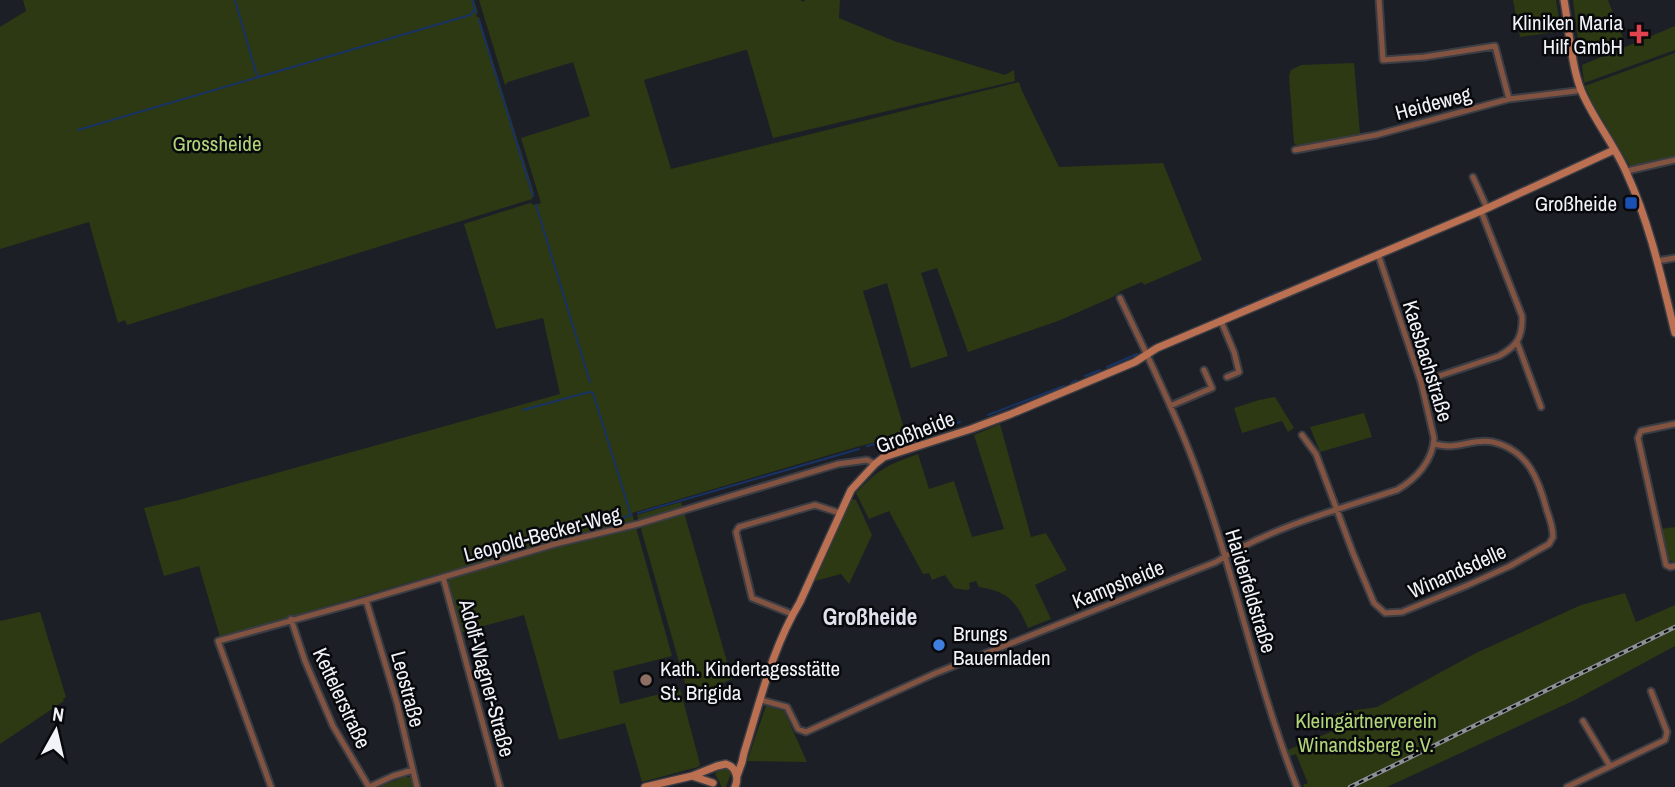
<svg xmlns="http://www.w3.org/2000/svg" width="1675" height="787" viewBox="0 0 1675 787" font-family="'Archivo Narrow',sans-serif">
<rect width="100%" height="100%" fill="#1d1f27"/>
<path fill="#2c3913" d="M23,0H474L478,13L476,14L477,17H479L534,193L532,199L127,325L125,320L118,323L89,222L0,249V27L26,11Z
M479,0H800L804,2L805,0H840L839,18L894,41L1005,75L1014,70L1015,81L773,138L747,50H745L644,80L671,169L1019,82L1022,91L1059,167L1163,163L1202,260L1144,285L1142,282L1121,291L1113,297L1058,321L968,352L937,268L921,273L948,356L911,368L887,283L863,291L906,435L860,446L632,513L672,656L613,671L620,704L680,689L700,764L698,767L642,782L625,723L559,740L524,615L462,632L446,572L220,637L199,566L164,576L144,508L179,500L560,394L543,318L496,329L464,224L530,203L534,205L541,203L521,138L590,116L573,62L508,82L505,85Z
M1513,0H1556L1561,31L1520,37Z
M1573,0H1608L1623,38L1587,55L1580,56Z
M1675,26V50L1584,83L1582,65Z
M1675,53V157L1630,166L1592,102L1585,86Z
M1354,63L1360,134L1299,147L1294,143L1289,76L1291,70L1301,65Z
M1275,397L1294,428L1288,432L1282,421L1242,433L1234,408L1259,400Z
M1364,413L1372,437L1320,452L1310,427Z
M1000,424L1031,537L1046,533L1067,570L1035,585L1051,619L1028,628C1016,601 1009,592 979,587L976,581L969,583L970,589L966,590L954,588L945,575L932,580L929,573L923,574L889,511L869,519L856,493C878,469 888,465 918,454L929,489L954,481L972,537L1004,529L974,435Z
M852,499L856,500L872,535L849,584L841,574L815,581Z
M681,502L732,679L689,697L637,515Z
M1675,527V561C1671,562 1669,561 1667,557L1661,529Z
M1625,593L1636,622L1675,605V646L1575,700L1387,787H1304L1303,785L1308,783L1296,754L1288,757L1278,754L1340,728L1336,713L1377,707L1476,653L1581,605Z
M40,612L66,697L63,699L64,701L0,744V621Z
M766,706L784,711L807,762L747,761Z
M726,768L731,770V773L726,787H722L715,774L717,771Z
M404,777H410L413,787H379Z"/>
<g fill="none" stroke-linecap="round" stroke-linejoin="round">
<path stroke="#183264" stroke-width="2" d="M235,0L257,76
M472,0L476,13
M479,20L533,196
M78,130L470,15L475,9
M536,205L590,382
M1256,302L1277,292
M1234,311L1247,305
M1107,367L1137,354
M1085,376L1100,370
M1071,383L1076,380
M523,410L589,392L593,393L631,515L616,520
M988,415L1064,386
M926,431L960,422
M867,446L920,433
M638,513L859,449"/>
<defs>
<path id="street" d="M1379,0L1383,60L1424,57L1495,46L1509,99
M1295,150L1376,135L1509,99L1576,91L1580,89
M1627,171L1675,160
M1473,177L1487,208
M1657,261L1675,258
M1120,298C1145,351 1171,403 1192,458C1233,565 1255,680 1297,787
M1221,321L1234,352L1239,372L1227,377
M1517,342L1541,407
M1421,382L1499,356C1517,346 1523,337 1522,316L1481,211
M1170,406L1212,388L1204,370
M1675,424L1641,431L1638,438L1666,565L1670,567L1675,566
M1302,435L1316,454L1353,553L1374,603L1385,613L1402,612L1468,585L1510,566L1549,544L1553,537C1553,528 1550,519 1547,511C1539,480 1528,450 1493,442C1477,439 1466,445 1450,446C1445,446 1439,445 1434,444
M443,577L500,787
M366,600L397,703L417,787
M792,614L752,598L736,532L739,527L815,505L840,513
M291,619L305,661L333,726L369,787
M761,700L787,707L798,729L806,732L936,673L1216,562C1267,529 1339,509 1397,490C1416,479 1433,461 1434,438L1421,382L1378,254
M1583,721L1610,766
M271,787L218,641L366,600L555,544L638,524L838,464L867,460L875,464
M369,787L393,776L413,770
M1567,787L1665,740L1667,732L1651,691"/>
<path id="secondary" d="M1564,0C1569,27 1571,65 1581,90C1593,119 1615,145 1627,174C1650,224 1662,280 1675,333
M692,776L713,783
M737,776L742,762L744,753C760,702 772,648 800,602L851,490L875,464L884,457L971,429L1011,414L1135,362L1157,348L1481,211L1614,150
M645,787L692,776L717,766L726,764C736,767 739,778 735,787"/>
</defs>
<use href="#street" stroke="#3b3d44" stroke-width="9"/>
<use href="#secondary" stroke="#3b3d44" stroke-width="10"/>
<use href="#street" stroke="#835341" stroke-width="5"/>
<use href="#secondary" stroke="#bb7052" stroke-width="7"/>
<defs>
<path id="rail" d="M1350,787L1675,627"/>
</defs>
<use href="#rail" stroke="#8d8f96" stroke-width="4.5"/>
<use href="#rail" stroke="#08090c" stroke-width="2" stroke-dasharray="5" stroke-linecap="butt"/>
</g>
<path fill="#e0444e" stroke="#08090c" stroke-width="2.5" d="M1635.5 23.5h7v7h7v7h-7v7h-7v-7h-7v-7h7z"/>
<rect fill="#1a4fb4" stroke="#08090c" stroke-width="2.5" x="1624" y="196" width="14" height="14" rx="3.5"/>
<circle fill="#3f7fe0" stroke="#08090c" stroke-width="2.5" cx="939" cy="645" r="7"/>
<circle fill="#8d6e63" stroke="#08090c" stroke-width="2.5" cx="646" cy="680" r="7"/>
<g text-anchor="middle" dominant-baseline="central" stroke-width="5" stroke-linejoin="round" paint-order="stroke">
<g font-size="21" fill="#f2f3f9" stroke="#08090c" text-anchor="end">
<text x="1623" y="22">Kliniken Maria<tspan x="1623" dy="24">Hilf GmbH</tspan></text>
<text x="1617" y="203">Großheide</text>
<text x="953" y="633" text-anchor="start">Brungs<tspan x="953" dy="24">Bauernladen</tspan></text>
<text x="660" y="668" text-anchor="start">Kath. Kindertagesstätte<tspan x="660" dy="24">St. Brigida</tspan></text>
</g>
<g font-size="21" fill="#f2f3f9" stroke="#08090c">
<text transform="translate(1433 103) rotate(-15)">Heideweg</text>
<text transform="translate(1428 361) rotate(73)">Kaesbachstraße</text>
<text transform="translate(915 432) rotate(-21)">Großheide</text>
<text transform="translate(542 534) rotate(-15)">Leopold-Becker-Weg</text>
<text transform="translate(1457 571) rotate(-24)">Winandsdelle</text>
<text transform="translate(1118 584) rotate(-22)">Kampsheide</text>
<text transform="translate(1251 591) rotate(73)">Haiderfeldstraße</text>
<text transform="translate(487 678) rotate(75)">Adolf-Wagner-Straße</text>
<text transform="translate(408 689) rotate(75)">Leostraße</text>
<text transform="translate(342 698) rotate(65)">Kettelerstraße</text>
</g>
<g font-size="21" fill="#b3d579" stroke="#08090c">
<text x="217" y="143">Grossheide</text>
<text x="1366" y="720">Kleingärtnerverein<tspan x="1366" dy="24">Winandsberg e.V.</tspan></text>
</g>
<g font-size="23" font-weight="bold" fill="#dfe1ec" stroke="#08090c">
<text x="870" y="616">Großheide</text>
</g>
</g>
<g transform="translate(56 731) rotate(8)" stroke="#08090c" stroke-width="5" paint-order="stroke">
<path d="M0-5L12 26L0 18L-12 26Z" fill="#f2f3f9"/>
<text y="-10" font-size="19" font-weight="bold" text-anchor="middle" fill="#f2f3f9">N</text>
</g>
</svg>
